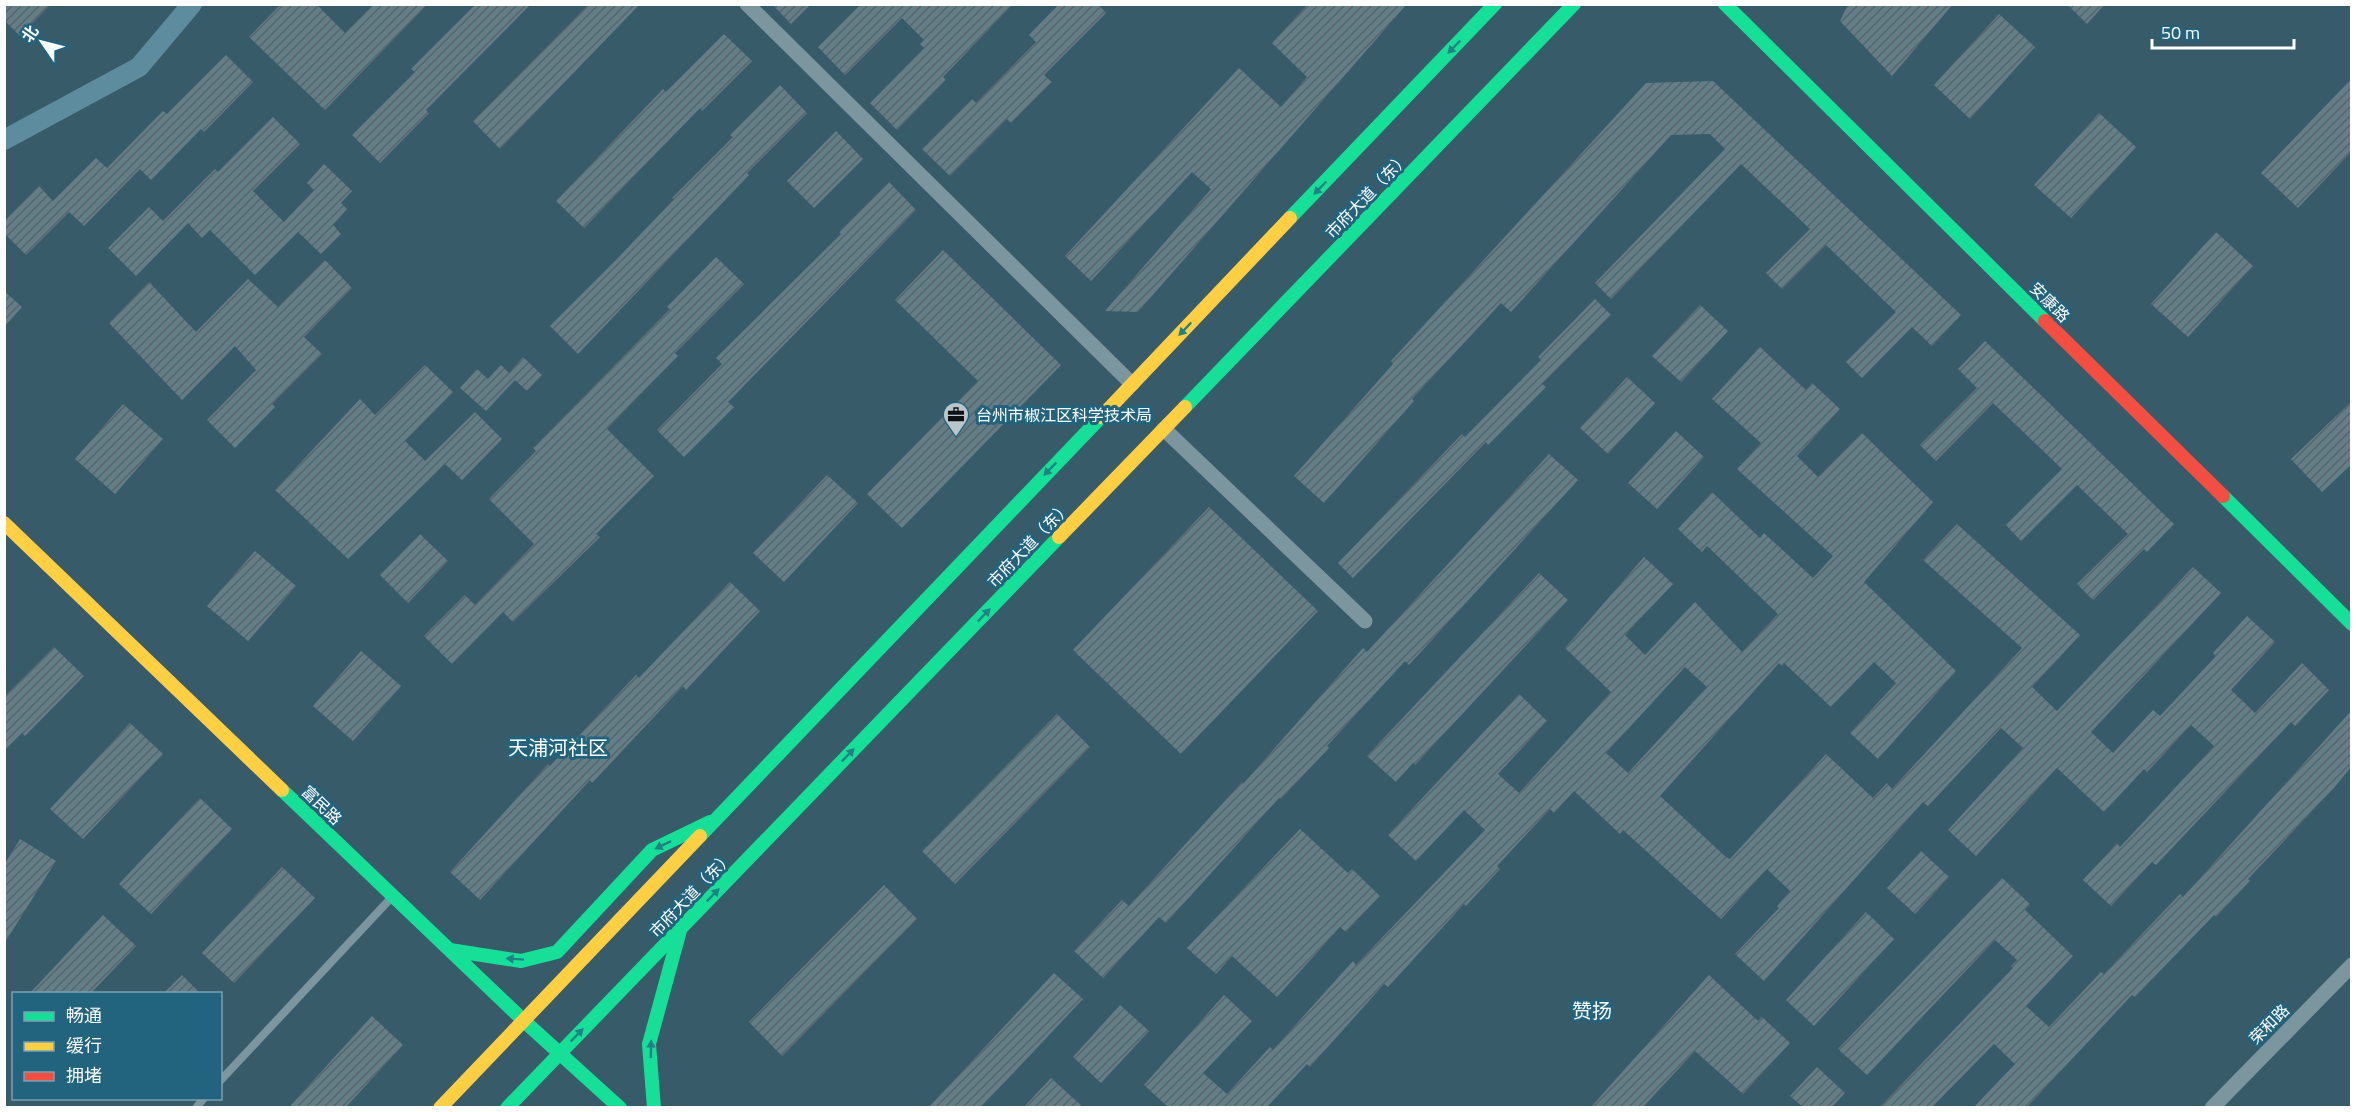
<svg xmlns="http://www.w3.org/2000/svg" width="2356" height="1112" viewBox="0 0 2356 1112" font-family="'Titillium Web','Noto Sans SC',sans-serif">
<defs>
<pattern id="building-hatch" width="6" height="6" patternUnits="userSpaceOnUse" patternTransform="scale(1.5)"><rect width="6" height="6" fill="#647e88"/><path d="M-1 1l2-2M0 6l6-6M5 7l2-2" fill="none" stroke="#58656a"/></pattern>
</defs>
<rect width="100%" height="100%" fill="#375b69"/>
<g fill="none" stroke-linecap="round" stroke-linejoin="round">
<path stroke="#5e8c9f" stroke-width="20" d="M4,140L139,67L192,4"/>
</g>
<path fill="url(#building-hatch)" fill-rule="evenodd" d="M4,4H51L20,36L4,20Z
M281,4H316L345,33L374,4H428L325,110L249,37Z
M476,4H531L426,110L429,113L380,163L352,135L415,72L411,69Z
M589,4H640L500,149L473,121Z
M772,4H811L791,24Z
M861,4H1013L943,77L946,80L897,130L870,103L924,48L920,44L924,40L902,18L845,75L818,47Z
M1059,4H1098L1106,13L1044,75L1052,82L1011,123L1007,119L950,176L922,149L972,99L976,103L1036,42L1029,35Z
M1308,4H1407L1138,312L1105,311L1211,189L1192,172L1091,281L1065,256L1239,68L1281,107L1307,77L1272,43Z
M1848,4H1953L1892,76L1840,21Z
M2067,4H2105L2087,24Z
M1999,14L2035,47L1970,119L1934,85Z
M724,34L752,61L702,111L700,108L584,228L556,201L663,89L666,92Z
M226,55L253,82L204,132L201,129L151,180L140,169L84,226L69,212L26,255L4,233V221L39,186L53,201L96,158L107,168L163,111L167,114Z
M2352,78V151L2298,208L2261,173Z
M1713,81L1961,315L1932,346L1912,327L1862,378L1846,362L1896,312L1826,245L1782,289L1766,273L1810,229L1741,164L1611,299L1595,283L1725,149L1710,134L1671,135L1511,312L1501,303L1412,399L1414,401L1324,503L1294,476L1393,364L1391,361L1646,83Z
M780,85L807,113L747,173L749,175L578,354L550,326L617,259L674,199L672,198L733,137L730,135Z
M2099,113L2136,147L2071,218L2034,185Z
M273,117L300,144L253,191L284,222L314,190L307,183L324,164L352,191L341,203L347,209L333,225L341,234L321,254L298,232L255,275L210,230L202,238L188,223L136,276L108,248L149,207L163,221L215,169L218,172Z
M836,131L863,159L814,208L787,181Z
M889,182L916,210L728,402L734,407L684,457L657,430L722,364L716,358L841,234L839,232Z
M2216,232L2253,266L2188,337L2151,304Z
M943,250L1061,365L902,528L867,494L978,381L895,300Z
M716,257L744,284L675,353L678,356L607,429L654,476L596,534L600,537L513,622L503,612L452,664L424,636L465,595L475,605L534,544L489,499L536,451L533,448L670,309L667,307Z
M325,260L352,288L304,337L322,354L272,404L275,407L235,448L207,420L256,370L235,346L182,400L109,323L149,282L196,332L248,279L278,307Z
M4,291L22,307L4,327Z
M1595,299L1611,315L1542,384L1546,387L1488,445L1486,442L1353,578L1338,563L1462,434L1465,437L1541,360L1538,357Z
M1700,305L1728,331L1681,382L1652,356Z
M1985,341L2174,524L2147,552L2144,549L2093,600L2077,584L2128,534L2077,485L2021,541L2006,525L2062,469L1993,403L1936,461L1920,445L1977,388L1958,369Z
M1760,347L1806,390L1812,383L1840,409L1797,456L1818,477L1862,433L1933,502L1864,582L1956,671L1878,759L1850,733L1896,683L1874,662L1831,707L1784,663L1782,666L1779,663L1660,796L1726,857L1730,859L1826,754L1873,798L1887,783L1892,789L2022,648L1923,560L1957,524L2080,635L2032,687L2057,711L2193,567L2221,593L2091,732L2113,753L2153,710L2160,716L2216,656L2213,653L2247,616L2275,642L2231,690L2255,713L2302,663L2329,690L2295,726L2291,722L2156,865L2152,862L2111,906L2083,880L2117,843L2120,847L2214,746L2191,725L2147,772L2144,769L2104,812L2057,768L1976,856L1948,830L2023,748L2001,728L1928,806L1923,802L1764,981L1735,954L1779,908L1777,906L1790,891L1767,869L1721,919L1623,830L1620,834L1574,791L1554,813L1550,809L1497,866L1500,869L1466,906L1464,904L1388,987L1384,984L1310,1067L1307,1064L1267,1107H1168L1144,1085L1224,995L1252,1021L1203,1073L1227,1094L1270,1047L1273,1050L1353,961L1356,965L1485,830L1464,810L1416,861L1388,835L1519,694L1547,721L1498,774L1519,793L1611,692L1565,648L1644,557L1673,584L1625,635L1645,655L1695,602L1742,652L1778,614L1707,546L1702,552L1678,529L1712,492L1760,538L1764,533L1813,578L1833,556L1737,469L1761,443L1712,399ZM1685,667L1707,687L1628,773L1606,753Z
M523,357L542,375L527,391L515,380L486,411L460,388L477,369L488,379L501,365L509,373Z
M425,365L453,392L405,441L425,461L475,412L502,439L462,480L445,464L348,559L275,490L360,399L375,415Z
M1627,377L1655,403L1608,454L1580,428Z
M2352,401V464L2322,492L2291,459Z
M123,404L163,439L115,494L75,459Z
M1676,431L1704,457L1657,509L1628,483Z
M1549,454L1578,480L1409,665L1405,661L1327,746L1329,748L1281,799L1279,798L1166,923L1159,917L1103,978L1074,951L1122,900L1129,906L1242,782L1243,784L1363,648L1367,652Z
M827,475L858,503L784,582L753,553Z
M1209,507L1318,611L1181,754L1073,650Z
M420,534L448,561L408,603L380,575Z
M255,551L296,586L248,641L207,606Z
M1539,573L1568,600L1415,765L1413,763L1396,782L1367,756Z
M730,582L760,611L686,690L683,686L592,783L590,780L480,900L450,872L548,764L550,766L636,675L639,678Z
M54,647L84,676L25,736L22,733L4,751V697Z
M361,651L401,686L353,741L313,706Z
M2352,710V766L2333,789L2248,879L2250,881L2216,917L2214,915L2135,997L2132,995L2027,1107H1974L2015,1064L1994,1044L1932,1107H1880L2013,968L2011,966L2017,960L1995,940L1867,1075L1838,1049L2002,878L2030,904L2025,910L2073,956L2026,1006L2049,1027L2101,972L2104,974L2180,894L2183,897Z
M1057,714L1090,747L955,884L922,851Z
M130,723L163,754L83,839L50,809Z
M200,798L232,829L151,914L119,884Z
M1300,829L1348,873L1352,869L1380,896L1346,932L1340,927L1277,997L1232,956L1216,974L1187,948Z
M20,839L56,861L4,944V865Z
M1921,851L1949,877L1915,914L1887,888Z
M282,867L315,898L234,983L202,953Z
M884,885L917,919L782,1056L749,1022Z
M1866,912L1894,939L1814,1026L1786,1000Z
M103,915L136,946L91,993H30Z
M1054,973L1083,999L1035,1050L981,1107H929Z
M182,975L200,993H164Z
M1709,975L1758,1021L1762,1017L1790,1043L1743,1094L1695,1051L1643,1107H1591Z
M1120,1005L1149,1031L1101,1083L1073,1057Z
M372,1016L403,1045L346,1107H289Z
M1817,1067L1845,1093L1832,1107H1803L1790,1096Z
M1051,1078L1083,1107H1024Z"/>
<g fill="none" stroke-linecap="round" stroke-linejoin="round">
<path stroke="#7c96a0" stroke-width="8" d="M220,1081L392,897
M196,1108L204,1098"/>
<path stroke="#7c96a0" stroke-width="15" d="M747,4L1132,384
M1164,429L1365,621
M2212,1108L2352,965"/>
<path stroke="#16e098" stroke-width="14" d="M1725,4L2045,321
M1290,218L1495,4
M1185,407L1574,4
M2223,496L2352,624
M282,790L523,1020L620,1108
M700,836L1101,417
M450,950L521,961L557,952L652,850L710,822
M507,1108L1059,537
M654,1108L649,1044L681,927"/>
<path stroke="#ffcf43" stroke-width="14" d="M1101,417L1290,218
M4,523L282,790
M1059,537L1185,407
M440,1108L700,836"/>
<path stroke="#f24e42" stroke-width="14" d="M2045,321L2223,496"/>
</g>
<defs><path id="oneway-solid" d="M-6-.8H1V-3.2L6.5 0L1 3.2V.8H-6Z" transform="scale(1.5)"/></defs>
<g fill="#1f8284">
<use href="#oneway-solid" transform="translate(1454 47) rotate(134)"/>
<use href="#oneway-solid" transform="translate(1320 188) rotate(134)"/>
<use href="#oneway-solid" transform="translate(1185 329) rotate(134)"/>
<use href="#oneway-solid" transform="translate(1050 469) rotate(134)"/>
<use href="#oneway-solid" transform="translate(984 615) rotate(-46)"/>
<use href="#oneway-solid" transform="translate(848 755) rotate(-46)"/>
<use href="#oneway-solid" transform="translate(663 845) rotate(154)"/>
<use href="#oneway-solid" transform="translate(713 895) rotate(-46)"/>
<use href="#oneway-solid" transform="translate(515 959) rotate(-176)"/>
<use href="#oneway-solid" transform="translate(577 1035) rotate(-46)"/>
<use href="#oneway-solid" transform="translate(651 1049) rotate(-89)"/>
</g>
<defs>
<symbol id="office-pin" viewBox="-11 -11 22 30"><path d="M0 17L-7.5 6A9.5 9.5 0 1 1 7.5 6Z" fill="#b9c6ca" stroke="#22637e"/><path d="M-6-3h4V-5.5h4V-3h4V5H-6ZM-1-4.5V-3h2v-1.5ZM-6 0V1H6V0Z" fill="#111"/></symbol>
</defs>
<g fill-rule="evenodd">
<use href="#office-pin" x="941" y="400" width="30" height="40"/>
</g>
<g text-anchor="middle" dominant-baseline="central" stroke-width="6" stroke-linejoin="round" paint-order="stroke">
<g font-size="16" fill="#fff" stroke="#22637e">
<text transform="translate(1367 195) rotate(-46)">市府大道（东）</text>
<text transform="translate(2050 302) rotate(45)">安康路</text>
<text transform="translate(1029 544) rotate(-46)">市府大道（东）</text>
<text transform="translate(322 805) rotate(44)">富民路</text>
<text transform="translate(691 894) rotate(-46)">市府大道（东）</text>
<text transform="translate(2269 1024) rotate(-45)">荣和路</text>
</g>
<g font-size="16" fill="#fff" stroke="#22637e" text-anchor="start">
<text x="976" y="415">台州市椒江区科学技术局</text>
</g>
<g font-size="20" fill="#fff" stroke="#22637e">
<text x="558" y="747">天浦河社区</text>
<text x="1592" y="1010">赞扬</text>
</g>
</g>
<rect width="2356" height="1112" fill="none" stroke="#ffffff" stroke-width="12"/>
<rect x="12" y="992" width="210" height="108" fill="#22637e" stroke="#7aa1b2" stroke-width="1.5"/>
<rect x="24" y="1012" width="30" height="9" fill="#16e098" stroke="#7aa1b2" stroke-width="1.5"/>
<text x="66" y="1022" font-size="18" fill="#ffffff">畅通</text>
<rect x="24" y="1042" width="30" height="9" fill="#ffcf43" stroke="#7aa1b2" stroke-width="1.5"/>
<text x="66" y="1052" font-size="18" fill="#ffffff">缓行</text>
<rect x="24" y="1072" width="30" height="9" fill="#f24e42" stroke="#7aa1b2" stroke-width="1.5"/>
<text x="66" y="1082" font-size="18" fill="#ffffff">拥堵</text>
<g transform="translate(42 42) rotate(305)" stroke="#22637e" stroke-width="4.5" paint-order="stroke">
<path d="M0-4.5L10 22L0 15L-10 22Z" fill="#ffffff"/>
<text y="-9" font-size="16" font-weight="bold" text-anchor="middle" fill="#ffffff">北</text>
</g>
<path d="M2152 39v9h142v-9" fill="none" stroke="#ffffff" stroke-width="3"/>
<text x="2161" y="39" font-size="18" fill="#ffffff" stroke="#22637e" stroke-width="4.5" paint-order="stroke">50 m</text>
</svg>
